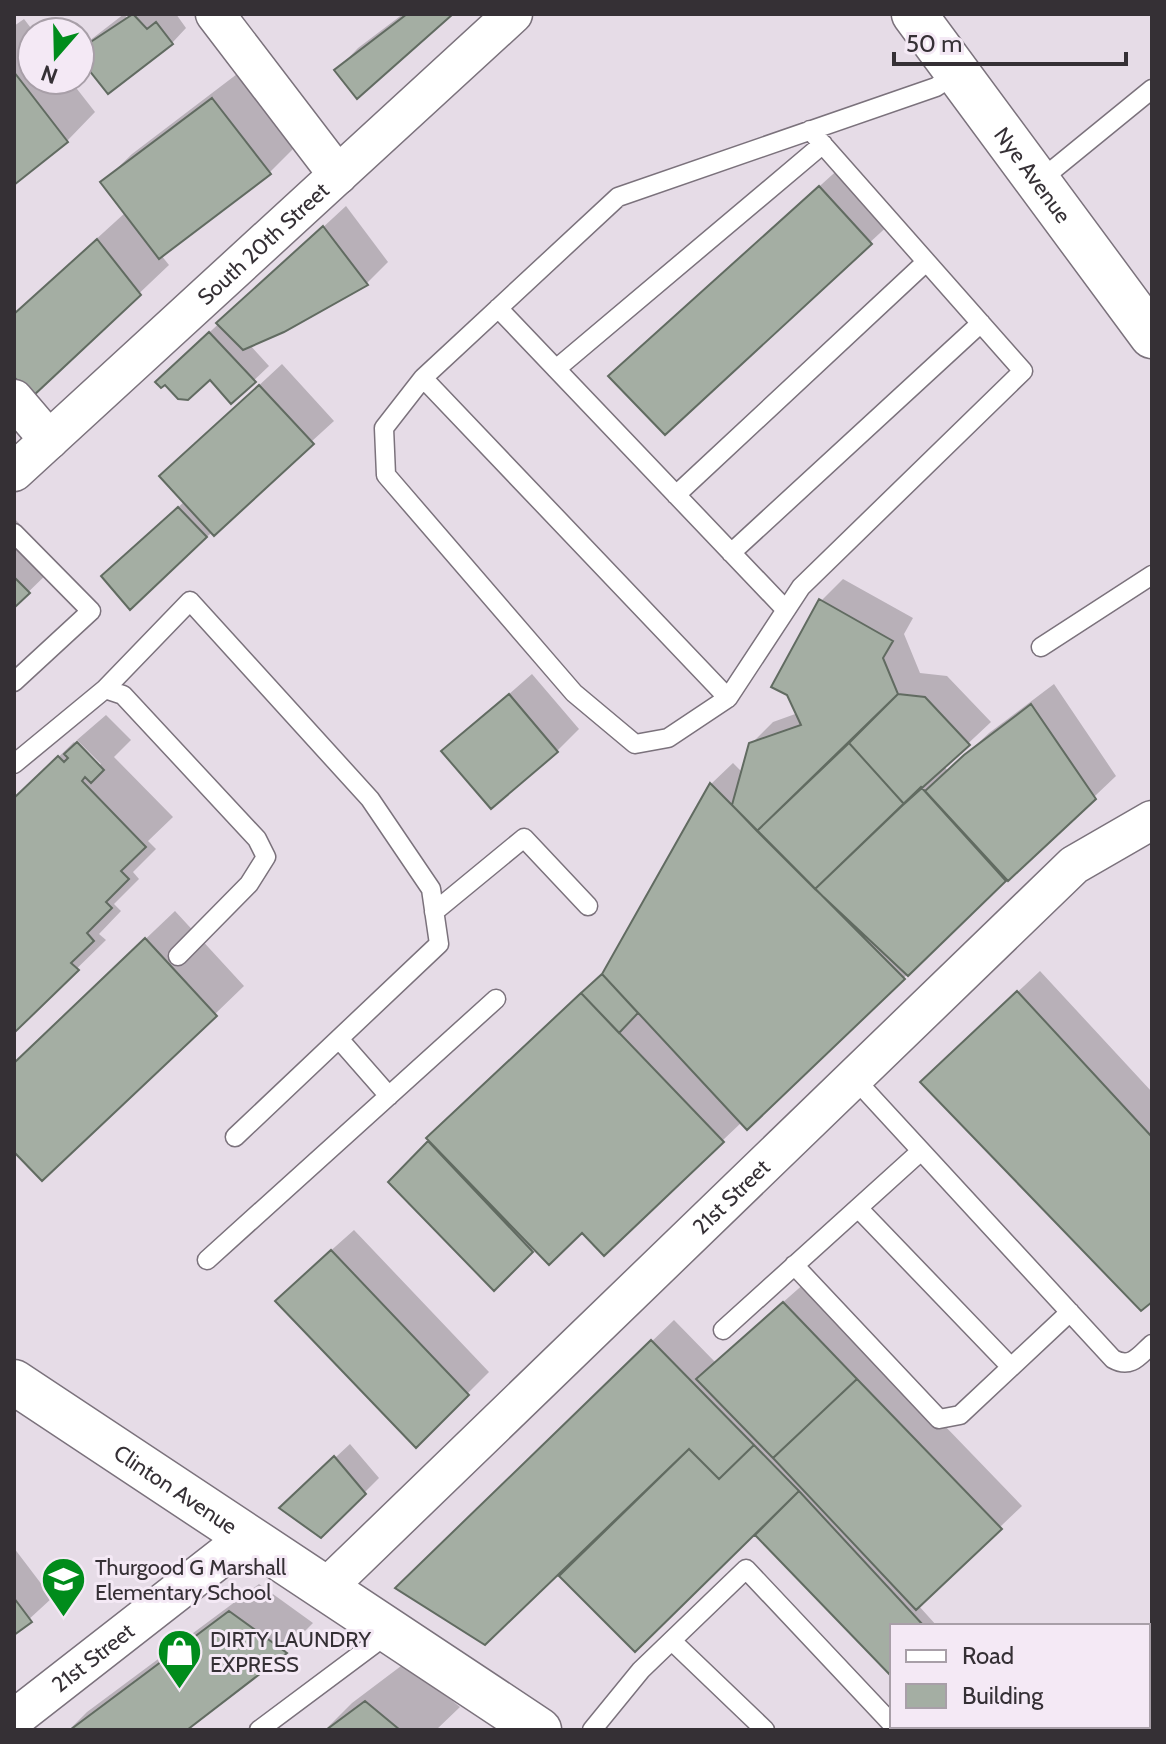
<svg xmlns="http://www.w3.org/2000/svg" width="1166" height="1744" viewBox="0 0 1166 1744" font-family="Cabin,sans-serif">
<rect width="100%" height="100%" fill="#e6dce7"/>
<path fill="#0003" d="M124,14L127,18L132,14H176L186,28L172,43L89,66L80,72V48Z
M403,14H450L337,70L358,48Z
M24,19L34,32L32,80H70L95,112L67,141L14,182V26Z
M241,71L298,144L269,173L161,255L169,265L33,394L14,374V314L126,212L103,182L132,154Z
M842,166L893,221L665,432L633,354Z
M346,206L388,262L366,284L250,345L269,366L232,401L210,377L172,367Z
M282,364L334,421L130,607L103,576L185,501L184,455Z
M14,518L57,564L14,606Z
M843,579L913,618L904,634L920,673L947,676L991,722L944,766L948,771L989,733L1054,684L1116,776L747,1127L742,1122L604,1253L583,1231L535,1247L494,1288L391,1182L451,1116L605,972L711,784L733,763L743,773L751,744L773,722L798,713L821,601Z
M532,674L579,729L557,751H444Z
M106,715L131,740L114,757L173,817L148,841L156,849L133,872L139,879L114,904L121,911L99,934L106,940L14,1030V800L74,742L98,767L101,764L77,740Z
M175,911L244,986L215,1014L14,1149V1064Z
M1040,971L1152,1092V1299L945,1060Z
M354,1230L489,1372L416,1445L299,1279Z
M806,1282L1022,1506L918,1605L937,1626H892V1674L755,1532L562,1576L581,1554L579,1552L419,1566L674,1320L715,1362Z
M350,1444L379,1478L321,1536L296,1494Z
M14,1548L52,1598L14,1633Z
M259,1584L313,1623L285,1651L183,1730H69L87,1712Z
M405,1663L460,1707L436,1730H325L352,1703Z
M942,1726H1029L1033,1730H946Z"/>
<path fill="#a4aea3" stroke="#616b61" stroke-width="2" d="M133,14L147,29L156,22L173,44L108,94L88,69L80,75V49Z
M407,14H453L357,99L334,70Z
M14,72L68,142L14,185Z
M212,98L271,174L159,259L100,182Z
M819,186L872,244L665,435L608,376Z
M323,226L368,285L284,332L243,350L216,323Z
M97,239L141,295L33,396L14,377V314Z
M209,332L256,382L231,404L210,380L188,400L178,399L165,385L161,388L155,382Z
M259,385L314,444L214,536L159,476Z
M178,507L207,537L130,610L101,576Z
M14,577L30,593L14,608Z
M819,599L893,641L883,658L898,694L757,831L732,805L749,743L801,725L787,695L771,687Z
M509,694L558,752L491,809L441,751Z
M898,694L925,697L970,745L904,804L849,743Z
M1031,704L1096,799L1008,881L925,791L964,755Z
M77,742L104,770L91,783L85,777L82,781L146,847L121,871L129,879L106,902L112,908L87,933L94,941L71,963L79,970L14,1033V798L58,756L64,762L68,758L64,754Z
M849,743L904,804L815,889L757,831Z
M710,783L905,979L747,1130L602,974Z
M921,787L1006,881L908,976L815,889Z
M145,938L217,1016L42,1181L14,1152V1063Z
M602,974L638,1013L619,1033L581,993Z
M1017,991L1152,1137V1302L1141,1311L920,1082Z
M581,993L724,1142L604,1256L582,1233L549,1265L426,1138Z
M428,1141L533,1252L494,1291L388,1182Z
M331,1250L469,1395L416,1448L275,1301Z
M783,1302L857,1379L773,1458L696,1379Z
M651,1340L754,1445L719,1479L689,1449L485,1645L395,1588Z
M857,1379L1002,1529L916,1610L773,1458Z
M754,1445L799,1491L635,1652L559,1576L689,1449L719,1479Z
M334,1456L366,1494L321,1538L279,1508Z
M799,1491L924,1626H892V1677L755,1535Z
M14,1598L32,1622L14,1635Z
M229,1611L287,1653L187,1730H70Z
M365,1701L400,1730H326Z
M939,1726H1017L1020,1730H943Z"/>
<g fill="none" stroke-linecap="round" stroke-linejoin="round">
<defs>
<path id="lane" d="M810,130L1023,371L801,587L728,698L423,378L618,197L936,87L957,73
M1038,182L1152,89
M498,308L786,610
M556,369L823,144
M423,378L384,428L386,475L574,693L635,744L668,738L728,698
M676,495L926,262
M14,533L91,611L14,682
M731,553L981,323
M1041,647L1152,575
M105,689L190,601L370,799L431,889L439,944L235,1137
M14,764L105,689L123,695L257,839L266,857L249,884L178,956
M434,912L524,838L588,906
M339,1039L389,1096
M854,1078L1113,1359C1131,1369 1139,1356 1152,1344
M858,1208L1011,1367
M207,1260L496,999
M794,1265L939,1419L960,1415L1070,1312
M723,1330L921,1151
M672,1641L765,1730
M1092,1726L1096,1730
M259,1730L389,1633
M592,1730L641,1670L746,1569L892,1724"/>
<g id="street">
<path d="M215,14L338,175"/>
<path d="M14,399L49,440"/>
<path id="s1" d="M14,472L513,14"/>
<path id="s2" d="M324,1590L1074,865L1152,820"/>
<path id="s3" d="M14,1719L246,1538"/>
</g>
<g id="secondary">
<path id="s4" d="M914,14L1152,336"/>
<path id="s5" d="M14,1382L539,1730"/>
</g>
</defs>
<use href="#lane" stroke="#7b727c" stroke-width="21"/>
<use href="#street" stroke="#7b727c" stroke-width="41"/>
<use href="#secondary" stroke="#7b727c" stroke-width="47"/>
<use href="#lane" stroke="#fff" stroke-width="18"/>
<use href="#street" stroke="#fff" stroke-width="38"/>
<use href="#secondary" stroke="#fff" stroke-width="44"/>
</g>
<defs>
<symbol id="school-pin" viewBox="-11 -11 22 30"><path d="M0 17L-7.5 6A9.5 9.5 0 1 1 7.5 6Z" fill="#008c1b" stroke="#f4e9f5"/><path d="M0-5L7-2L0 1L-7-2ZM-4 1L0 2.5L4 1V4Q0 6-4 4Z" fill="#fff"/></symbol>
<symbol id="shop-pin" viewBox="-11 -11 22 30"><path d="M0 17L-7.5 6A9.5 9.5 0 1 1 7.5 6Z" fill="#008c1b" stroke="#f4e9f5"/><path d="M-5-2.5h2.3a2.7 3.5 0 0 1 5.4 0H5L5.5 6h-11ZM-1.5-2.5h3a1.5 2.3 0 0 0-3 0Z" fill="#fff"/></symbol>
</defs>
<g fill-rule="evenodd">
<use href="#school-pin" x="38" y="1554" width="51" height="69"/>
<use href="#shop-pin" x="154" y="1626" width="51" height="69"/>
</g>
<g text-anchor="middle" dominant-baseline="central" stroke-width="6" stroke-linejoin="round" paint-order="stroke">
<g font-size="22" fill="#353035" stroke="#f4e9f5">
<text stroke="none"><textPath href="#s4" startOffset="200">Nye Avenue</textPath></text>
<text stroke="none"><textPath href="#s1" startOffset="338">South 20th Street</textPath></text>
<text stroke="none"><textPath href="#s2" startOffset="566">21st Street</textPath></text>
<text stroke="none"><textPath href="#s5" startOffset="194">Clinton Avenue</textPath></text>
<text stroke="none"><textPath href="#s3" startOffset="100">21st Street</textPath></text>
</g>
<g font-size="22" fill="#353035" stroke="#f4e9f5" text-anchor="start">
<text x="95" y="1567">Thurgood G Marshall<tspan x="95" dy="25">Elementary School</tspan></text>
<text x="210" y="1639">DIRTY LAUNDRY<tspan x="210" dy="25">EXPRESS</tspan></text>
</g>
</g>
<rect width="1166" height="1744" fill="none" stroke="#353035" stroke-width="32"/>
<rect x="890" y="1624" width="260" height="104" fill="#f4e9f5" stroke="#a89fa8" stroke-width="2"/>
<rect x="906" y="1650" width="40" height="12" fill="#ffffff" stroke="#a89fa8" stroke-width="2"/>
<text x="962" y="1664" font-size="24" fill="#353035">Road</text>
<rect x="906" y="1684" width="40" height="24" fill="#a4aea3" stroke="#a89fa8" stroke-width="2"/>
<text x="962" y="1704" font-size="24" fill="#353035">Building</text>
<g transform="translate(56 56) rotate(200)"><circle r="38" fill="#f4e9f5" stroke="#a89fa8" stroke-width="2"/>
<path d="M0-6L14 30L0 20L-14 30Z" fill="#008c1b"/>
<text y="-12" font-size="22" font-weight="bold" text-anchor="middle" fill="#353035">N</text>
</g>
<path d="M894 52v12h232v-12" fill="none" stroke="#353035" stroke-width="4"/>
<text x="906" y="52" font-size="24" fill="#353035" stroke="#f4e9f5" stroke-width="6" paint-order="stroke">50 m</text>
</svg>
